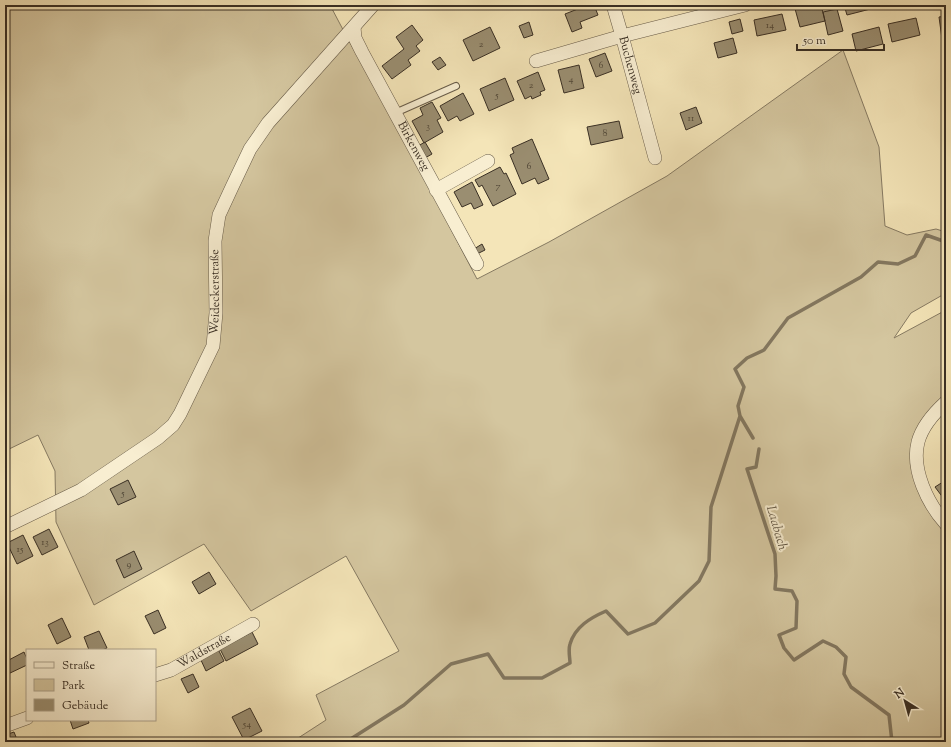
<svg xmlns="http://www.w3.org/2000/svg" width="951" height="747" viewBox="0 0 951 747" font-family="'Sorts Mill Goudy',serif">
<rect width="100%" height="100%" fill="#f4e5b8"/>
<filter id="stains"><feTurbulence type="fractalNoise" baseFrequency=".005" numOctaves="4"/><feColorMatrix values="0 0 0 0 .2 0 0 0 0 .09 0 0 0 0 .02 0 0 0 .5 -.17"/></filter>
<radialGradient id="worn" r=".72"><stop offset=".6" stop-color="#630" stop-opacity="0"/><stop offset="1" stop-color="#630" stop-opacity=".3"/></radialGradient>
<path fill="#d4c69f" stroke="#867a62" d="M5,5H330L349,41L393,118L477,279L549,242L667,176L843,50L879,147L885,226L907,235L936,229L946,232V293L911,313L894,338L946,310V394L939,400L911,446L935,516L946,531V742H292L326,720L316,695L399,651L346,556L251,611L204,544L94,605L56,522L55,471L38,435L5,451Z"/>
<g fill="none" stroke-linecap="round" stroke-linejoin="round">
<path stroke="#83775f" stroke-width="3.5" d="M753,438L740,416L738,406L744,387L735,369L747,358L764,350L788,318L861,277L878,262L898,264L915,256L926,235L946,242
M759,449L756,467L747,469L775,554L776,576L775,589L792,591L797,601L796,628L779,635L784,648L794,660L823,641L836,647L846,657L844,674L851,687L889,715L892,742
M346,742L404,705L451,664L488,654L504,678H542L570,663C570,658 568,650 570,644C575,627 590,618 606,611L628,634L655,623L699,581L709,561L711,507L740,416"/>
</g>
<path fill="#9a8e71" stroke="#392f24" d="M588,5H594L598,15L580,22L582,28L572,32L565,14Z
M794,5H821L825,21L800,27Z
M844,5H886L847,15Z
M837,9L843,31L828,35L823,12Z
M782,14L786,30L757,36L754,20Z
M946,16V38L942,39L939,17Z
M916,18L920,35L892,42L888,24Z
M740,19L743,31L732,34L729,22Z
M529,22L533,35L524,38L519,26Z
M412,25L423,40L416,46L420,51L408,60L411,65L392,79L382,66L404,49L396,37Z
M490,27L500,48L473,61L463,40Z
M879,27L883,44L856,51L852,34Z
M733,38L737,53L718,58L714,43Z
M605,53L612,71L596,77L589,59Z
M440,57L446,65L438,70L432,62Z
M579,65L584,88L564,93L558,70Z
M538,72L545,90L540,92L541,95L532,99L531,96L525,99L517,81Z
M505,78L514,100L489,111L480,89Z
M463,93L474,114L460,121L457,116L448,121L440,106Z
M432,102L441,118L437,120L443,132L424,143L412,121L423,115L420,108Z
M696,107L702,123L686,130L680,113Z
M619,121L623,138L591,145L587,127Z
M532,139L549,179L538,184L535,178L522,184L510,155L514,153L512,148Z
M425,142L432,154L425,158L418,146Z
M500,167L504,174L506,173L516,194L493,206L482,185L479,187L475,180Z
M472,182L483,205L474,209L471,203L462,207L454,192Z
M482,244L485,250L477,254L474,249Z
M128,480L136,497L118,505L110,489Z
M946,480V498L944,499L935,487Z
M49,529L58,547L42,555L33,537Z
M23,535L33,556L17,564L7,543Z
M134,551L142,569L124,578L116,560Z
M209,572L216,584L199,594L192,582Z
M158,610L166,628L154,634L145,616Z
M62,618L71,637L57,644L48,625Z
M99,631L107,648L102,650H89L84,637Z
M252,632L258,644L226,661L220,649Z
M218,649L224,661L206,671L200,658Z
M24,652L27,659V665L8,674L5,667V662Z
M193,674L199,687L188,693L181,679Z
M250,708L262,731L244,740L232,717Z
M70,720H88L89,723L73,729Z
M14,732L18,742H5V735Z"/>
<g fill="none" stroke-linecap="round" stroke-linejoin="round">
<defs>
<path id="service" d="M395,113L456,86"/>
<g id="minor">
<path d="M613,5L622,36L745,5"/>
<path id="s1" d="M354,27L355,38L362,52L477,264"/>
<path id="s2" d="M536,61L622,36L655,158"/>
<path d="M436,190L488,161"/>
<path d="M946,402C935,412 922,427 918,442C911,470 928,504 946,524"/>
<path id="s3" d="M5,527L81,490L158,438L173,425L180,414L213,346L216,313L215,241L219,215L232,187L250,149L268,123L373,5"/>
<path id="s4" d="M155,675L171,670L253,624"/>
<path d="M5,726L27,718"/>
</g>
</defs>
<use href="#service" stroke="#685c49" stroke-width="8"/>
<use href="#minor" stroke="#685c49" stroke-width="14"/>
<use href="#service" stroke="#f8eed1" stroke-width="6"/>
<use href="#minor" stroke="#f8eed1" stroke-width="13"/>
</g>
<g text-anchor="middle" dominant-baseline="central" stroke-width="4" stroke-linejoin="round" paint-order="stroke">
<g font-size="10" fill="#514737">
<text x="770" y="25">14</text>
<text x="481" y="44">2</text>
<text x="601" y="65">6</text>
<text x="571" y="79">4</text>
<text x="531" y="85">2</text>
<text x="497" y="95">5</text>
<text x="691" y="118">11</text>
<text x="428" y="126">3</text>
<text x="605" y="133">8</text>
<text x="529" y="166">6</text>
<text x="498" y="186">7</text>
<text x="123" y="493">5</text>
<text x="45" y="542">13</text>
<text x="20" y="549">15</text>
<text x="129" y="564">9</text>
<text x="247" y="724">54</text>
</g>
<g font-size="12" fill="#392f24" stroke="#f8eed1">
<text stroke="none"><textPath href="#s2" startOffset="120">Buchenweg</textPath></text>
<text stroke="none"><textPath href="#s1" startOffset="134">Birkenweg</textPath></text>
<text stroke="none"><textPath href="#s3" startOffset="340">Weideckerstraße</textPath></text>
<text stroke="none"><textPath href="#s4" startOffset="55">Waldstraße</textPath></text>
</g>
<g font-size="13" font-style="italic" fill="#5e5341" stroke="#f8eed1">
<text transform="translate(776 528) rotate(74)">Laabach</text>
</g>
</g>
<rect width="951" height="747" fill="none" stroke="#f4e5b8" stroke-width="20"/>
<rect x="6" y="6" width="939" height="735" fill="none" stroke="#392f24" stroke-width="2"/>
<rect x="10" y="10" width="931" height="727" fill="none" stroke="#392f24"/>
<rect x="26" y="649" width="130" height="72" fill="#f8eed1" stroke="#aca28c"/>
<rect x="34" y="662" width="20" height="6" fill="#f8eed1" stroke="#aca28c"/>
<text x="62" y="669" font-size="12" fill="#392f24">Straße</text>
<rect x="34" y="679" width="20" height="12" fill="#d4c69f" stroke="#aca28c"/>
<text x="62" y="689" font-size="12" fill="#392f24">Park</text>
<rect x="34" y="699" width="20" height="12" fill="#9a8e71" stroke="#aca28c"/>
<text x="62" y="709" font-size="12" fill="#392f24">Gebäude</text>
<g transform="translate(905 701) rotate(323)" stroke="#f8eed1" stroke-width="3" paint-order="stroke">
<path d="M0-3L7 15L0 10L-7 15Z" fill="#392f24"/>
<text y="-6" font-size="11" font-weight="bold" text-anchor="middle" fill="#392f24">N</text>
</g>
<path d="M797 44v6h87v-6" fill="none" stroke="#392f24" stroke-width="2"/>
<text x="803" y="44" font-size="12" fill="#392f24" stroke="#f8eed1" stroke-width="3" paint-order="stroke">50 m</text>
<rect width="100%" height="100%" filter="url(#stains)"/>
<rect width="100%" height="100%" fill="url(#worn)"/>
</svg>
